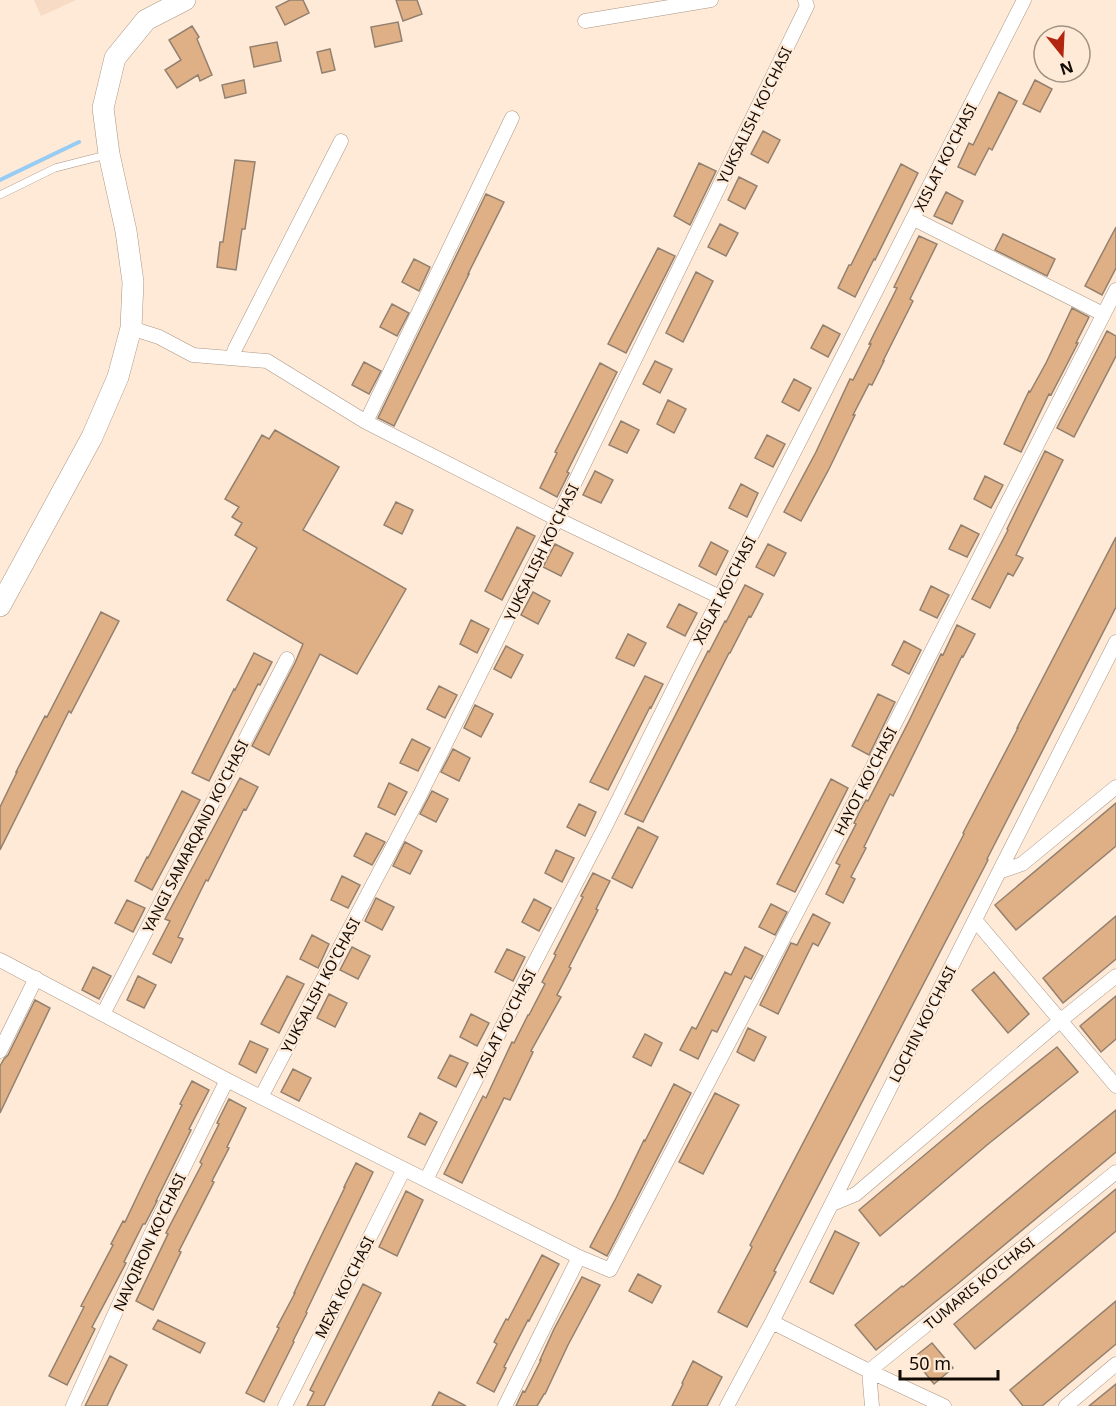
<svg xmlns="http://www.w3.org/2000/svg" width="1116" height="1406" viewBox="0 0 1116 1406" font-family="'Noto Sans',sans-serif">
<rect width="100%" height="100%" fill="#ffead7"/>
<path fill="#f7dbc4" d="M34,0H76L41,16Z"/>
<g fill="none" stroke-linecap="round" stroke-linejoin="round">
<path stroke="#97ccf4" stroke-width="4" d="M0,180L79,142"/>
</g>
<path fill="#dfb086" stroke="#93806f" stroke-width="1.5" d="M290,0H303L309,13L285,25L276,7Z
M396,0H417L422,14L403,21Z
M398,22L402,41L375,47L371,27Z
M192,26L199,37L197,39L212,75L200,81L198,75L177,88L165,70L181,60L169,40Z
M277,42L281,61L254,67L250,47Z
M330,49L335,70L322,73L317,52Z
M244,80L246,93L225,98L222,85Z
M1035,80L1052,89L1040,112L1023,104Z
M999,92L1017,101L992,150L989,148L975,175L958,167L969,143L973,145Z
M763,131L780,140L768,163L751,154Z
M235,160L255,162L245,229H242L236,270L217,267L220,242H223Z
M699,163L716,171L690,225L674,216Z
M901,164L918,173L875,260L874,259L855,297L838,288L849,265H851Z
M739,177L757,186L745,209L728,200Z
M946,192L963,201L952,224L934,216Z
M486,194L504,202L468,274H469L394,426L378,418Z
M720,224L738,233L726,256L708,247Z
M1116,227V268L1102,295L1085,286Z
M1003,234L1055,259L1047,276L995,250Z
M919,236L937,244L910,299L913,301L883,361H884L872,385L869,384L853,415H855L829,469L801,521L784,512L816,452L850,379L853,380L871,344H869L897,288L894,287Z
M658,248L675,256L626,353L608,344Z
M414,259L430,267L419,291L402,282Z
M696,272L713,281L683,342L666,333Z
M392,304L409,313L397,336L380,327Z
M1072,308L1089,317L1076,343H1078L1051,395L1049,394L1021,452L1004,444L1029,391L1030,392L1046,363Z
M823,325L840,334L828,357L811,348Z
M1107,331L1116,336V356L1074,437L1057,428Z
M655,361L672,369L660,393L643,384Z
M364,362L381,371L369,394L352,385Z
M600,363L617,372L567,472L569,473L557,497L540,488L557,453L555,452Z
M794,379L811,388L799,411L782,402Z
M668,400L686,409L674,433L657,424Z
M621,421L639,430L627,453L609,445Z
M275,430L339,467L303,530L406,589L357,674L320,654L269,755L252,746L295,663L303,644L227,600L257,548L235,535L242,523L232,517L239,507L225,499L262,435L269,439Z
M767,435L785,444L773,467L755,458Z
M1045,451L1063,460L1016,555L1023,558L1013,576L1008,573L990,608L972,599L1008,530L1007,529Z
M595,471L613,480L601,503L583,495Z
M985,476L1003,485L991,508L974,499Z
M741,484L758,493L747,517L729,508Z
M396,502L413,510L402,534L384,525Z
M961,525L979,534L967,557L949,549Z
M517,527L535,536L502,600L485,591Z
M1116,537V607L987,859L988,860L774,1271L776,1272L747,1327L718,1312L752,1247L750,1245L964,834L963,833L1018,728H1017Z
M711,542L728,551L716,575L699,566Z
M555,544L573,553L561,576L543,567Z
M768,544L786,553L774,576L756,567Z
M745,585L763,594L751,617L749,616L730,653H729L643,822L625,814L708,651L709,652L725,621L726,622Z
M931,586L949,595L937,618L920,610Z
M533,592L550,601L538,624L521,615Z
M679,604L697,613L685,636L667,627Z
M101,612L119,621L71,713L69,711L0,850V807L17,772H16L45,716L47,717Z
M471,620L489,629L477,653L460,644Z
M957,625L975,634L963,657L962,656L893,796L890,794L864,847L866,848L851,877L855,879L843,903L826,894L840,865L836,863L856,824L854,823L859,813L866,800L868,801L909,721L941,654L943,655Z
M628,634L646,643L634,666L616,658Z
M904,641L921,650L909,674L892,665Z
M506,646L523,655L511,678L494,669Z
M254,653L272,662L260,685L258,684L209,781L192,773L234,689L235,690Z
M645,676L663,684L651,708L650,707L608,790L590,782Z
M439,686L457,695L445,718L427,709Z
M878,694L895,702L869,755L852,746Z
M475,705L493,714L481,737L464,728Z
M412,739L430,748L418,771L400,763Z
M453,749L470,758L459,781L441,772Z
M240,778L258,787L246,810L244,809L208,881L206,880L178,937L183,939L171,963L153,954L170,921L165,919Z
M831,779L848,788L795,892L777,884Z
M389,783L407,792L395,815L378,807Z
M182,791L200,800L152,890L135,881L147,857L148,858Z
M432,791L448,799L436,822L420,814Z
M1116,803V846L1016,930L995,905Z
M579,804L596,812L585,836L567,827Z
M638,827L658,837L632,888L612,878Z
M366,833L385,842L372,865L354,856Z
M405,842L422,851L410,874L393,866Z
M556,850L574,858L562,882L545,873Z
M593,873L610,881L596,909L598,910L569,967L571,968L557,995L561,997L531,1051L533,1052L510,1100L504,1098L462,1183L444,1174L483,1096L486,1098L512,1042L514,1043L528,1015H529L545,984L542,982L556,955L554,954L583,897L581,896Z
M342,876L360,885L348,908L331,900Z
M376,898L394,907L382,930L365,921Z
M534,899L551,908L539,931L522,922Z
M127,900L145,908L133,932L115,923Z
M771,904L787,912L775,935L759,927Z
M813,914L830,923L818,946L813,943L778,1014L760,1005L791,943L797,945Z
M1116,916V959L1063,1003L1043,978Z
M312,935L329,944L318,968L300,959Z
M352,947L370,956L358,979L340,970Z
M745,947L763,956L751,979L745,976L717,1032L712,1030L698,1059L680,1050L692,1027L696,1029L725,972L731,975Z
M507,949L525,957L513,981L495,972Z
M93,967L111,976L99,999L82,990Z
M994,972L1029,1014L1008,1033L972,990Z
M138,976L156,985L144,1008L127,1000Z
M287,976L304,984L279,1033L261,1024Z
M329,994L347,1003L335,1027L317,1018Z
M1116,996V1039L1101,1052L1080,1026Z
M35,1000L50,1008L0,1113V1066L4,1059L8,1055Z
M471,1014L489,1023L477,1046L460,1037Z
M748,1028L766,1037L754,1061L737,1052Z
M645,1034L662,1043L651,1066L633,1057Z
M250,1041L268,1049L256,1073L239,1064Z
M1057,1047L1078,1072L987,1145L880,1236L859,1210L977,1111Z
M450,1055L468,1063L456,1087L438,1078Z
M293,1069L311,1078L299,1101L281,1092Z
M192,1081L209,1090L189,1129L191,1130L156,1201H157L145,1224H143L124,1262L126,1263L92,1327L95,1329L67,1385L49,1376L84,1307L81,1306L113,1245L111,1244L123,1221L125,1222L144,1182L182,1105L180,1104Z
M674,1084L691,1093L607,1256L590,1247L616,1198L644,1140L645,1141Z
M715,1093L739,1105L703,1174L679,1162Z
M229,1099L246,1108L227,1147L229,1148L212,1181L214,1182L179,1251L181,1252L153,1310L136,1301L168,1234L166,1233L202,1164L200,1162L219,1124L217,1123Z
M1116,1110V1152L955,1286L876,1350L855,1325L902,1286L903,1287L1052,1162Z
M420,1113L437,1122L425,1145L408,1137Z
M356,1163L373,1172L306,1312L307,1313L293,1341L294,1342L264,1402L246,1393L279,1328L277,1327L295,1293H294L311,1257L345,1187H344Z
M1116,1189V1231L975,1349L954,1324Z
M406,1191L423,1200L397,1256L379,1247Z
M835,1231L859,1243L833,1294L810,1282Z
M542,1255L559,1264L529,1321L528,1320L504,1367L506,1368L494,1392L477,1383L497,1344L494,1342L506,1319L508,1320Z
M638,1274L661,1286L652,1303L629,1291Z
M582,1277L600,1285L568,1345L545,1394H544L537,1406H516L523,1391L525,1392L541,1360H540L554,1329Z
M363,1284L381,1293L324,1406H307L314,1392L310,1390Z
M1116,1301V1344L1042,1406H1023L1010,1390Z
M158,1320L205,1343L200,1353L153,1329Z
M932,1343L953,1368L934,1384L913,1358Z
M110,1356L127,1365L114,1391L107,1406H85Z
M693,1361L722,1377L707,1406H672L683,1384L682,1383Z
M1116,1384V1406H1089Z
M439,1392L466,1406H432Z"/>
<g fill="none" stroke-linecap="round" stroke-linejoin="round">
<defs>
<path id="service" d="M0,195L55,168L106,155"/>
<path id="minor" d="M585,21L711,0
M914,219L1103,314
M131,328L159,337L193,355L267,361L366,422L557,519L720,597
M232,358L235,349L341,141
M366,422L512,118
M999,872L1022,864L1116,787
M975,920L1116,1086
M0,960L227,1080L579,1257L610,1270L867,778L1116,290
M103,1014L287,659
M0,1051L36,978
M261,1097L419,797L557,519L807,6L805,0
M426,1180L524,983L605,827L681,674L1024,0
M832,1204L856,1194L1061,1020L1116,976
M772,1322L869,1371L944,1406
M73,1406L151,1234L227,1080
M285,1406L404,1169
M505,1406L579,1257
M727,1406L772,1322L999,872L1116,642
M872,1406L869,1371L1116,1172
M1066,1406L1116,1364"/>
<path id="primary" d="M0,606L92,437L118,377L131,328L133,282L126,231L109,154L103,108L115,58L146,20L185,0"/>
</defs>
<use href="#service" stroke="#aa9685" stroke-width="8"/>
<use href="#minor" stroke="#aa9685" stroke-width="15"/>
<use href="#primary" stroke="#aa9685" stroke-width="22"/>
<use href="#service" stroke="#fff" stroke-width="7"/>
<use href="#minor" stroke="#fff" stroke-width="14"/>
<use href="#primary" stroke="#fff" stroke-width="21"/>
</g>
<g text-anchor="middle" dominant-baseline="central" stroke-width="4.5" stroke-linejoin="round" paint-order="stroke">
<g font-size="15" fill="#110b05" stroke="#ffead7">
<text transform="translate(754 115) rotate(-64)">YUKSALISH KO'CHASI</text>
<text transform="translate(945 157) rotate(-63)">XISLAT KO'CHASI</text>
<text transform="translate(541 552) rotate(-64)">YUKSALISH KO'CHASI</text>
<text transform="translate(724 590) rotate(-63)">XISLAT KO'CHASI</text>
<text transform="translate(865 781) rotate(-63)">HAYOT KO'CHASI</text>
<text transform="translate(195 836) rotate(-63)">YANGI SAMARQAND KO'CHASI</text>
<text transform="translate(320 985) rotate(-62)">YUKSALISH KO'CHASI</text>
<text transform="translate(504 1023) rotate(-63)">XISLAT KO'CHASI</text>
<text transform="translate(922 1024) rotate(-63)">LOCHIN KO'CHASI</text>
<text transform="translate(149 1242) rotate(-65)">NAVQIRON KO'CHASI</text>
<text transform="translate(979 1283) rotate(-39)">TUMARIS KO'CHASI</text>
<text transform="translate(344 1287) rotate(-63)">MEXR KO'CHASI</text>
</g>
</g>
<g transform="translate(1062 54) rotate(162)"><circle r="28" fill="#ffead7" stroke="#a09183" stroke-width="1.5"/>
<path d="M0-4.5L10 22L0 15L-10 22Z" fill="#b2250e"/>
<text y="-9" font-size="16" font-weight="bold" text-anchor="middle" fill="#110b05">N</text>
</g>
<path d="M900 1370v9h98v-9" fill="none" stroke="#110b05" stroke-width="3"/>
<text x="909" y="1370" font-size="18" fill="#110b05" stroke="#ffead7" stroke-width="4.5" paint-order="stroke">50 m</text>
</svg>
